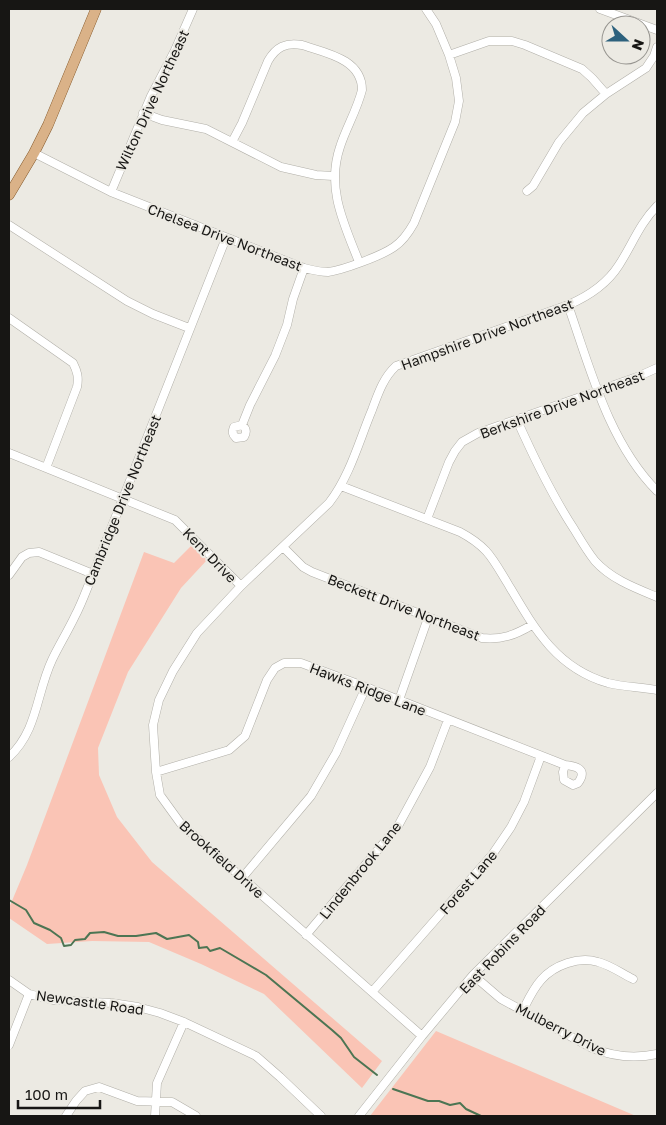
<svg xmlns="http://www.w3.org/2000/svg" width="666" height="1125" viewBox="0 0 666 1125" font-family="'Golos Text',sans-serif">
<rect width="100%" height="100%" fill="#eceae3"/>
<path fill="#fac4b5" d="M191,546L207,560L181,588L128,672L98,748L99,775L117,817L152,862L382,1061L362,1088L264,994L201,964L149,942L92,941L47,944L9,918V908L27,865L144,552L174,563Z
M436,1031L636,1116H370Z"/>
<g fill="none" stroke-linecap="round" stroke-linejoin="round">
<path stroke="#4c7553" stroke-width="2" d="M9,900L26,910L34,923L50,930L61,938L64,946L71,945L75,940L85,939L90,933L104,932L118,936H136L156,933L167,939L189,935L198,942L199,948L207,947L210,951L220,948L266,975L332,1030L341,1038L354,1057L377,1075
M393,1089L428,1101H439L450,1105L460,1103L466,1109L481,1116"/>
<defs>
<path id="minor" d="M600,9L657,30
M449,55L489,41H512L525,45L582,69L592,78L606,94
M143,113L162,120L206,129L281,167L316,175L333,176
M232,142L242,123L268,61C276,47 286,42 302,45C326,53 362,59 362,90C357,110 346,128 340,147C326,188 344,224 359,262
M34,153L111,192L304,268C312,270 320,272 328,272C343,270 381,256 394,247C403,241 409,232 414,223L455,122L459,101L456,78L449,55L436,24L426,9
M527,191L533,186L559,142L583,113L606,94L646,68L654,56L657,47
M111,192L151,96L175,50L193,9
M9,225L127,301L153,314L189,328
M568,305C590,368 609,443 657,491
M9,318L73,363C77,371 79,377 77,387L46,468
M517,420C534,458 551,494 574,529C580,539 587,551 595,561C611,579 635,588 657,597
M242,425C247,429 247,432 244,437L236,438C232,434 232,432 234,427L242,425L250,405L275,356L287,325L293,299L304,268
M9,453L175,520L241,586
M341,486L460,532C488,547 492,558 508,584C534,628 556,668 608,683C624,687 641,687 657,690
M427,519L449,462L455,451L462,442L478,433L637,377L657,368
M283,547L303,567L312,572L482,638C502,640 515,635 532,625
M9,575L22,557L29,553L39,552L93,574
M399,700L428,618
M9,757C38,730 36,694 52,660C59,645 68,631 75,616C82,603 87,588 93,574L226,238
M156,772L229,750L245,736L267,680L275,668L284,663H301L366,687L565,765L563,772L564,780L573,785L578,783C588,769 576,766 565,765
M242,878L311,796L336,753L366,687
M306,935L398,826L430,767L448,720
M473,975L501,999L592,1048C614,1057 634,1059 657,1054
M9,980L29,994L53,1000L112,1003L138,1007L160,1013L184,1022L256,1056L280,1077L321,1116
M372,992L492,855L511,827L524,802L541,756
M523,1010C528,1000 533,989 541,980C554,965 579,956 598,962C610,965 621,973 633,979
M422,1036L181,824L160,795L156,772L153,725L159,700L173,671L197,633L241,586L329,503C350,476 359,441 372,410C378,394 383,378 396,366L568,305C589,296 607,284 619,265C632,245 640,223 657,206
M9,1045L29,994
M66,1116L76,1101L85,1091L99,1087L137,1101L172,1102L196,1116
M155,1116L157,1083L184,1022
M359,1116L422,1036L473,975L657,793"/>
<path id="major" d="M9,195L34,153L48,125L96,9"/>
</defs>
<use href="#minor" stroke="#b1afa8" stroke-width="9"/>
<use href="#major" stroke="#865a2b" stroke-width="11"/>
<use href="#minor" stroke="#fff" stroke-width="8"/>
<use href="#major" stroke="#dab288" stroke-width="10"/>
</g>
<g text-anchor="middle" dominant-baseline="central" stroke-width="4" stroke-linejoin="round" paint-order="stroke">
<g font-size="14" fill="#171614" stroke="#eceae3">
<text transform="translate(152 100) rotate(-65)">Wilton Drive Northeast</text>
<text transform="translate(225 237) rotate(21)">Chelsea Drive Northeast</text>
<text transform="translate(487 334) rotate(-20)">Hampshire Drive Northeast</text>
<text transform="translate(562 404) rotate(-20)">Berkshire Drive Northeast</text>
<text transform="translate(122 500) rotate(-68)">Cambridge Drive Northeast</text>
<text transform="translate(210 555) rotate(46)">Kent Drive</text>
<text transform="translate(404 607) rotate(21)">Beckett Drive Northeast</text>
<text transform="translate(368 689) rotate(21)">Hawks Ridge Lane</text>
<text transform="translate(222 859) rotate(42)">Brookfield Drive</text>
<text transform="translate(360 870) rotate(-51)">Lindenbrook Lane</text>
<text transform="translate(468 882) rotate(-49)">Forest Lane</text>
<text transform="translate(502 949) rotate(-46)">East Robins Road</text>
<text transform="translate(90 1002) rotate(8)">Newcastle Road</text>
<text transform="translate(561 1029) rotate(27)">Mulberry Drive</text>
</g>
</g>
<rect width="666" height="1125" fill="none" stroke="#171614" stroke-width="20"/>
<g transform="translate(626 40) rotate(111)"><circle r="24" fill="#eceae3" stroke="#979590"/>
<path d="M0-4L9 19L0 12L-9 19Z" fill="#2d617d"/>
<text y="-8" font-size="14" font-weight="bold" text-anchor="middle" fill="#171614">N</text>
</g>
<path d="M18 1100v8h82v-8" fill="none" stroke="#171614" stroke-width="2.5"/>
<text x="25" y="1100" font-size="15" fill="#171614" stroke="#eceae3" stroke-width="4" paint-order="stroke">100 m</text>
</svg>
